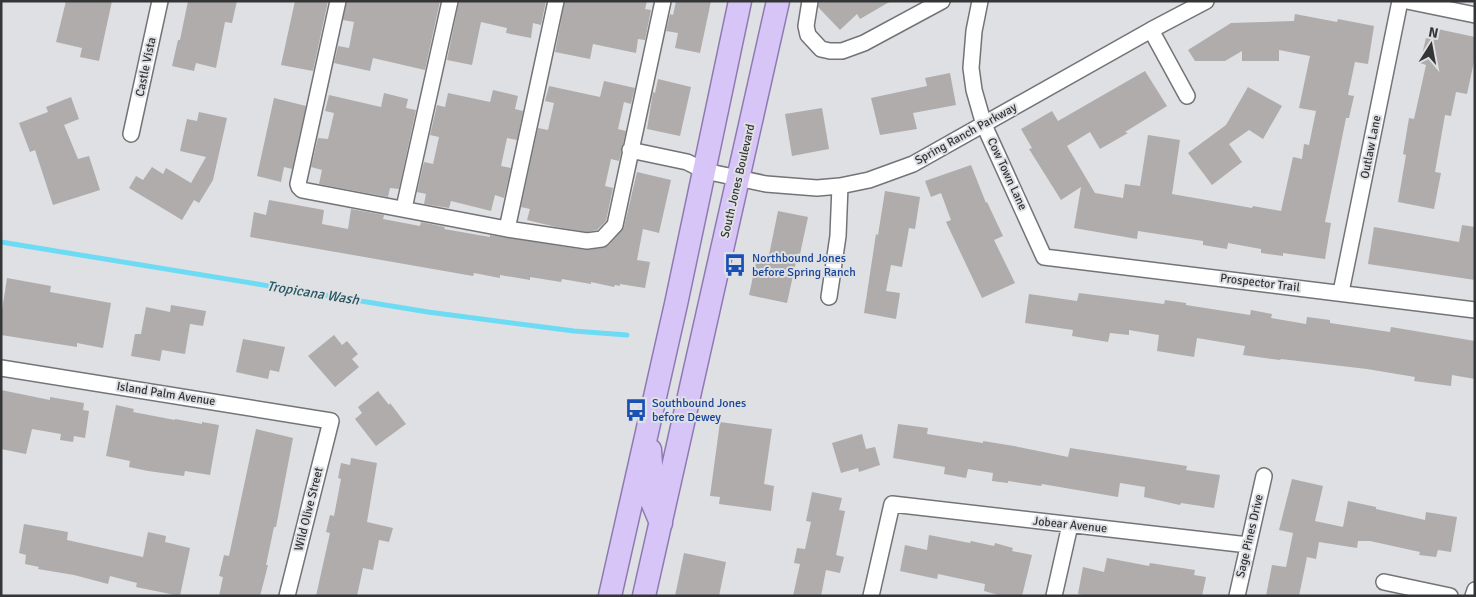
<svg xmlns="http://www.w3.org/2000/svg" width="1476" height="597" viewBox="0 0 1476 597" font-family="Signika,sans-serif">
<rect width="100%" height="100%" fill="#dee0e3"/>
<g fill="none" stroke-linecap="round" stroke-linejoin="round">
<path stroke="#6ddbf3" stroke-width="5" d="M1,242L428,312L574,331L627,335"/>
</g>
<path fill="#b0acab" d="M66,1H112L99,61L80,57L82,48L56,42Z
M188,1H237L232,23L225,22L216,68L196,63L194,71L172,66L178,40H180Z
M295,1H328L313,71L281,65Z
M347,1H440L425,70L373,58L370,71L334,63L338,46L349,48L354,22L343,20Z
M459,1H546L541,25L533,23L531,38L506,33L507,28L481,22L472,65L447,60Z
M565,1H647L645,9L651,10L645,40L638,39L636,53L593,44L590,59L555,52Z
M676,1H711L700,53L675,48L678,33L666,31L670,14L673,15Z
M819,1H891L860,19L857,14L840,30L818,7Z
M1295,14L1337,22L1338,19L1374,26L1368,64L1355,62L1348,95L1354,96L1349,118H1346L1325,222L1331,223L1325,259L1283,253V256L1261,253V249L1228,243L1227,249L1203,245V241L1138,231L1137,239L1074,228L1081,187L1061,200L1029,149L1032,148L1021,129L1052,111L1058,121L1145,71L1167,106L1125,132L1128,133L1100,149L1090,132L1067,146L1095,193L1123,198L1125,184L1140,186L1148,135L1180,140L1172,194L1252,208L1253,206L1281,211L1293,157L1302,159L1304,144L1309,145L1316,111L1299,108L1310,56L1279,50V61H1242V51L1225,61H1195L1188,50L1231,23L1294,21Z
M1433,28L1475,37V57L1467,94L1456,92L1451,116L1445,115L1435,172L1441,173L1434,209L1398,202L1406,155L1403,154L1409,118L1414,119L1426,65L1420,63L1426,38L1431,39Z
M950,73L956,105L913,113L917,129L880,135L871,98L927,86L925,78Z
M658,79L691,87L680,136L647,129L653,92L655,93Z
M604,81L635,88L631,104L624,102L618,129L626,131L619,161L611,159L605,186L613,188L606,221L597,230L587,232L556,227L527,220L530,209L521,207L538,128L548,130L554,103L545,101L549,86L600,97Z
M1248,87L1282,106L1263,139L1249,130L1229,144L1242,162L1212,185L1188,153L1226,125Z
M493,90L518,96L515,109L523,111L517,140L507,138L501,166L511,168L504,198L495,195L491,211L451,201L449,208L424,204L426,194L417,192L424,162L433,164L439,137L430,135L437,105L445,107L448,93L490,102Z
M384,93L408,99L406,108L416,110L399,189L390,188L388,197L319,184L322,170L311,167L318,138L328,139L334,113L325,111L329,95L381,107Z
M71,97L79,119L64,125L78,159L89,156L100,190L53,205L35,150L30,152L19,123L48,112L46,107Z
M274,98L306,106L292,169L284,167L281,182L257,176Z
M822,108L829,149L792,156L785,114Z
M199,112L227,118L213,180L199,203L194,200L182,220L129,188L136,176L143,180L152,167L163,174L166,168L191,183L206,157L180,151L187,119L197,121Z
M971,165L986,203L987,202L1003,236L994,240L1015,283L982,298L946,222L951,220L941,193L931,197L925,181Z
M637,172L671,180L659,233L643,229L637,260L650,262L645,288L620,284V286L615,285L614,287L591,282V284L562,279L561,282L530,277V280L500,275V278L474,273L473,276L250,237L254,212L266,215L269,200L324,210L322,224L348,229L351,209L384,215L383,219L420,226L421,222L445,227L444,229L490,237V235L586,250L603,248L609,245L624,227Z
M885,191L920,197L915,229L909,228L902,267L891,265L886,291L900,293L896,319L864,313L876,234L878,235Z
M778,211L808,217L800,254L798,253L787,303L749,295L757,258L768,260Z
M1462,225L1475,227V280L1368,264L1374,227L1459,242Z
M7,278L51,286L50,292L111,303L103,348L77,343V347L1,335V317Z
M1079,293L1164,304L1165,300L1186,303V305L1250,315L1251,310L1272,314L1271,318L1306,324L1307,317L1330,320V323L1390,332L1391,327L1475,341V379L1452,375L1451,386L1414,381L1415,377L1367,369L1281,359L1280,360L1243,355L1245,346L1197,338L1194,357L1157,351L1159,335L1129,330V335L1110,333L1108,342L1072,336L1073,330L1025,323L1029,294L1077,301Z
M171,305L206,311L203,326L190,324L185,354L162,350L160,361L131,356L135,334H141L146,307L170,312Z
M334,335L342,345L347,341L358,354L352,359L359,367L335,387L308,356Z
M243,339L285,347L279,372L270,370L268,379L236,372Z
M1,390L50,400V397L84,403L83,410L89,411L85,438L74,436L73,442L60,440L61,434L32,429L26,454L1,449Z
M378,391L389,405L390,403L406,424L376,446L355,419L362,413L358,407Z
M116,405L134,409L133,412L175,420V419L202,424V422L219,425L210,475L185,471L184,476L148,471L129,467L130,461L106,456Z
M720,422L772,429L764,484L774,486L771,511L719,504L720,497L710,496Z
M898,424L928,428L927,434L983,443V441L1014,446L1068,457L1070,448L1187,466L1186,470L1220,475L1214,508L1181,503L1180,505L1144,497L1145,487L1120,483L1118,497L1042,484L1041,486L1008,481V483L992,481L993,473L968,469L966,478L944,474L945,467L893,458Z
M256,429L293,438L276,527H274L266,565H268L260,596H219L223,577L219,576L224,555L229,556Z
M862,434L866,449L875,447L880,465L859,472L858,468L841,473L832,443Z
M351,458L377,463L367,522L393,528L389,542L379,540L373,570L363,568L357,596H316L330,533L326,532L330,515L334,516L341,479L338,478L341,463L350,465Z
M1292,479L1323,486L1315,521L1343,527L1348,501L1376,507V509L1425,520L1426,512L1457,517L1451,552L1438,550L1436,557L1419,555L1420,552L1370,541H1358L1357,548L1319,542L1316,559L1307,557L1299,596H1266L1272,565L1286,567L1293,533L1279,530Z
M812,492L842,498L839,510L845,511L836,555L844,557L840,573L826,570L821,596H793L800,564L794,563L797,548L805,549L811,522L806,521Z
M24,524L68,532L67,540L143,557L148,532L166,536L165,542L190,548L180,596L136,587L137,583L110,576L108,584L74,575L38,569L39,567L25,564L26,555L19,553Z
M929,535L970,543L971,541L994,546L995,543L1013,548L1012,551L1032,555L1022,596H1002L984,591L985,584L938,574L937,579L900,571L905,545L927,550Z
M684,553L726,562L719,596H675Z
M1107,558L1149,566L1150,563L1195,570L1194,575L1206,577L1202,596H1087L1078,594L1083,567L1104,572Z"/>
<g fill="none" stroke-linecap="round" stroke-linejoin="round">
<defs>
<path id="minor" d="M338,1L298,184L299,187L302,190L507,229L587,241L602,239L615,225L663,1
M810,1L806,26L808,35L821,49L830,51H842L864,43L942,1
M980,1L974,31L971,68L974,90L984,125L1044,257L1475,310
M1407,1L1475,15
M1151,30L1187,96
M131,134L160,1
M630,150L687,162L705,171L766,184L817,188L840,186L869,180L913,164L1151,30L1206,1
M404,208L450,1
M507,229L556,1
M1341,292L1400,1
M829,297L838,236L840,186
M1,368L331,421L287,596
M1384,582L1450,596
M871,596L892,504L1248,545
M1054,596L1070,525
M1237,596L1264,476
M1473,596L1475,590"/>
<path id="primary" d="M650,450L652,479L650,497L661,523
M610,596L676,304L740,1
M644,596L778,1"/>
</defs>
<use href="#minor" stroke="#737477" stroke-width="18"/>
<use href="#primary" stroke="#8e7ab1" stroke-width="25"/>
<use href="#minor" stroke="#fff" stroke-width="15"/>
<use href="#primary" stroke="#d8c5f8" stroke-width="22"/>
</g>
<defs>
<symbol id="bus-bare" viewBox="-9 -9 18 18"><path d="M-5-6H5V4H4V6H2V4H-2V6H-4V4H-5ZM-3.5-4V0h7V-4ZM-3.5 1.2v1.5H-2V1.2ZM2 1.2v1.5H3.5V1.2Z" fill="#1a4fb4" stroke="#dee0e3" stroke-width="2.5" paint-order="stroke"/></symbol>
</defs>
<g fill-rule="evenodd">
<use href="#bus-bare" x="719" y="249" width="32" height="32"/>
<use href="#bus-bare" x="620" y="394" width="32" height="32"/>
</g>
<g text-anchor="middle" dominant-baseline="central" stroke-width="4" stroke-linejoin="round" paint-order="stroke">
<g font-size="12" fill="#343536" stroke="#dee0e3">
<text transform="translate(146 67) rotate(-78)">Castle Vista</text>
<text transform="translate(966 134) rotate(-29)">Spring Ranch Parkway</text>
<text transform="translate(1371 147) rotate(-79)">Outlaw Lane</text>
<text transform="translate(1007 174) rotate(65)">Cow Town Lane</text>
<text transform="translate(738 181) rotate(-77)">South Jones Boulevard</text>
<text transform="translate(1260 283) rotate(7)">Prospector Trail</text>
<text transform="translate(166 394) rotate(9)">Island Palm Avenue</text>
<text transform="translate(309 509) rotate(-76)">Wild Olive Street</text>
<text transform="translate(1070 525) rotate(6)">Jobear Avenue</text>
<text transform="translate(1250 536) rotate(-77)">Sage Pines Drive</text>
</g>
<g font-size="12" fill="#164399" stroke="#dee0e3" text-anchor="start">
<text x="752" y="258">Northbound Jones<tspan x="752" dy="14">before Spring Ranch</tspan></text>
<text x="652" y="403">Southbound Jones<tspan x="652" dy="14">before Dewey</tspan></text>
</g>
<g font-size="14" font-style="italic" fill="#275761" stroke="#dee0e3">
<text transform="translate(313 293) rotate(9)">Tropicana Wash</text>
</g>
</g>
<rect width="1476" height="597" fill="none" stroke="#343536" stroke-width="5"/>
<g transform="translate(1431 45) rotate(11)" stroke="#dee0e3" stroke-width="4" paint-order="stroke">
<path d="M0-4L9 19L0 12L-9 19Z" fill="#343536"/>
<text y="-8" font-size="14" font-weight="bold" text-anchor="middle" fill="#343536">N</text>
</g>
</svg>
